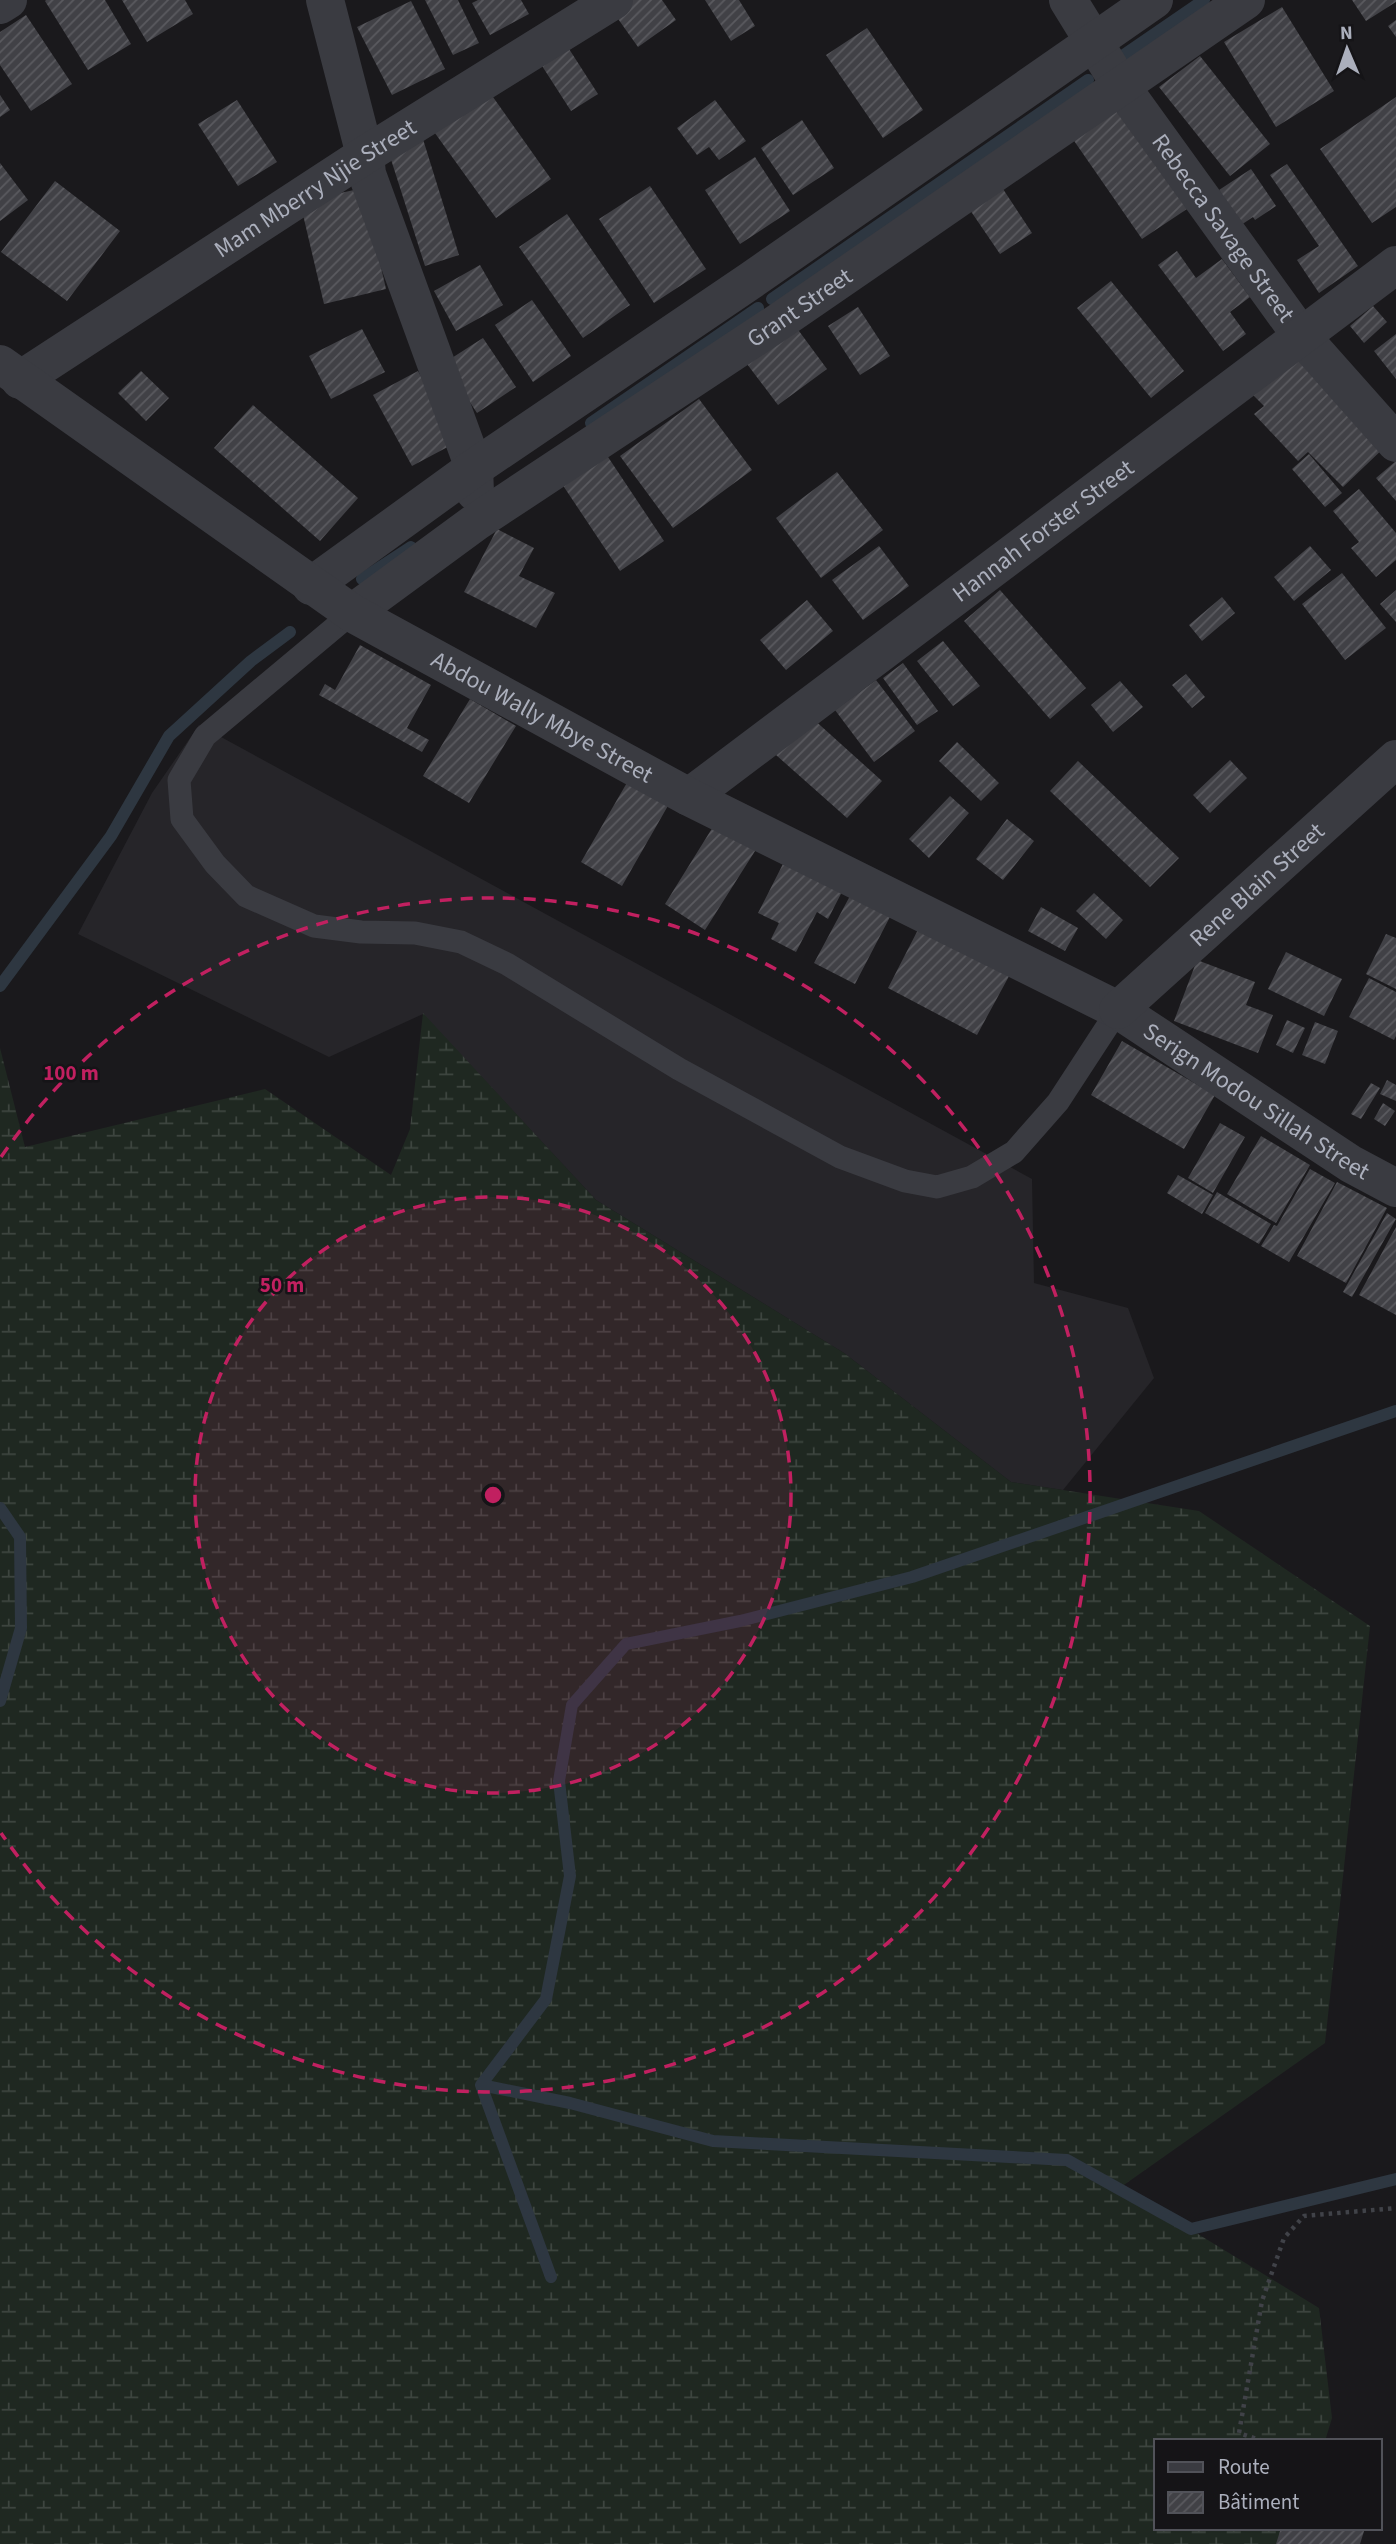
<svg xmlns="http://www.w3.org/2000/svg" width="1396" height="2544" viewBox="0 0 1396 2544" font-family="'Source Sans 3',sans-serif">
<defs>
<pattern id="wetland-marsh" width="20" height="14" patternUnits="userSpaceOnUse" patternTransform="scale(1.75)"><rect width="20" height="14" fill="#1f2821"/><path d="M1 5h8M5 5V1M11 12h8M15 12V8" fill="none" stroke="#3d453f"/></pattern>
<pattern id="building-hatch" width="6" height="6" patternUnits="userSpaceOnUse" patternTransform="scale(1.75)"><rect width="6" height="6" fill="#414146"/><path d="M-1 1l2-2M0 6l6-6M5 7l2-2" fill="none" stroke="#5a5a5f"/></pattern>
</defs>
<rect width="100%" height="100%" fill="#1a191c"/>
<path fill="#262529" d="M199,725L1032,1179L1034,1283L1128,1308L1154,1378L1063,1490L1011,1482L844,1353L596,1200L423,1014L329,1057L78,934L152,793Z"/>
<path fill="url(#wetland-marsh)" d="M423,1013L596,1200L844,1353L1011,1482L1199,1511L1370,1626L1325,2043L1121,2187L1319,2308L1332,2418L1325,2441H1156V2528H1297L1292,2544H0V1048L25,1147L265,1089L391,1175L410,1129Z"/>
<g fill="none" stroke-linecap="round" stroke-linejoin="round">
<path stroke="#2e3741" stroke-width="12" d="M1121,57L1204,0
M772,299L1088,80
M591,423L758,308
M362,579L411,547
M0,986L111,836L169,736L251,661L290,632
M0,1508L20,1537L21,1628L0,1701
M481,2085L570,2103L713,2141L1067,2160L1191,2229L1396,2179
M551,2277L481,2085L546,1999L570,1876L559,1781L572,1705L626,1644L740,1621L912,1577L1396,1411"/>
</g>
<path fill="url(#building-hatch)" d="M46,0H105L131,44L88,70L45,1Z
M122,0H185L193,14L147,42Z
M425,0H458L479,43L453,55Z
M478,0H521L529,14L490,35L472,3Z
M624,0H662L676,20L638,47L611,9Z
M705,0H739L755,26L731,41Z
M1352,0H1396V2L1366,21Z
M411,1L445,69L392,95L357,27Z
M1282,7L1334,91L1276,127L1224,42Z
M26,15L72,84L31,111L0,65V32Z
M1396,20V37L1388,26Z
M867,28L923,110L883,138L826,55Z
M562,38L598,94L571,111L535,55Z
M1200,56L1270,144L1230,176L1159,87Z
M488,90L551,179L496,218L432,129Z
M0,95L10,110L0,117Z
M1396,97V207L1372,223L1320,149Z
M1124,98L1196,203L1142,239L1070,135Z
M237,100L277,162L238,186L198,124Z
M715,100L746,141L719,160L709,147L697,155L677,128Z
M802,120L834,168L793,195L761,148Z
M422,136L459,255L425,266L387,147Z
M755,157L790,211L740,244L705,190Z
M0,163L28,200L0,221Z
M1287,164L1358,266L1319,293L1297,260L1319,246L1270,175Z
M1251,169L1276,206L1255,220L1253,217L1241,225L1219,190Z
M55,181L120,231L67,301L1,252Z
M650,186L706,269L654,303L599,219Z
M363,188L386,289L324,304L300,202Z
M1003,189L1032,233L1000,254L970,210Z
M567,214L630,305L583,338L519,247Z
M1177,251L1196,278L1222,259L1250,297L1230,312L1246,334L1223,351L1158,265Z
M480,265L503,305L456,331L434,291Z
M1111,281L1184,371L1151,398L1077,308Z
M532,300L571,356L533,382L495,325Z
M1373,306L1387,322L1364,343L1350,326Z
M858,307L890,356L860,375L828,326Z
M796,327L827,369L778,405L747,364Z
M362,329L385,372L331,399L309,356Z
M1396,334V379L1374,351Z
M483,338L516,387L477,413L444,363Z
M1294,344L1389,443L1343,487L1308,452L1298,461L1254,414L1264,406L1247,389Z
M141,371L169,398L146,421L118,393Z
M418,371L457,442L412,466L373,395Z
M699,399L752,470L673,528L620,456Z
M253,405L358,498L320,541L214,448Z
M606,454L664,541L620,571L562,484Z
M1309,454L1342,493L1325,507L1292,469Z
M1396,461V501L1376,478Z
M837,472L883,530L821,578L776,518Z
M1359,489L1396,533V560L1376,577L1351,548L1359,542L1333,511Z
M497,529L534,548L519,576L555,593L536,628L464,592Z
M879,546L909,586L863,620L832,580Z
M1310,546L1331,570L1294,601L1274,577Z
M1342,573L1386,628L1345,660L1302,604Z
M1000,590L1086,688L1050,719L964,621Z
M1396,590V622L1380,604Z
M1222,597L1235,613L1202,641L1189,625Z
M807,600L833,631L786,670L760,640Z
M943,641L980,686L953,706L917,661Z
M360,645L431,685L407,728L429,740L422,752L319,695L325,684L335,690Z
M903,663L938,711L917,725L883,678Z
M1186,674L1205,697L1192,708L1172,685Z
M876,680L915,731L874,762L835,710Z
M1120,681L1143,707L1113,732L1091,705Z
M470,699L516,726L469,803L423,776Z
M811,717L882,781L847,818L776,755Z
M957,742L999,783L981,801L939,761Z
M1230,760L1247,778L1210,813L1193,795Z
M1078,761L1179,858L1150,887L1050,791Z
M632,774L673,797L622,886L581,862Z
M950,796L969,813L929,858L909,839Z
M721,814L762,840L705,930L665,904Z
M1007,819L1034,841L1003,880L976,859Z
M787,856L845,886L828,919L817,912L796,952L771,939L779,923L758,913Z
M1094,893L1123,920L1106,939L1076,911Z
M851,894L891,915L855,984L814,963Z
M1041,907L1078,928L1065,951L1028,931Z
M923,920L1014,967L977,1035L888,988Z
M1386,934L1396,938V989L1366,974Z
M1286,952L1342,979L1324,1016L1268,989Z
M1197,960L1255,982L1246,1005L1273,1015L1258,1053L1174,1021Z
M1369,978L1396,992V1036L1394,1040L1349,1017Z
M1287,1020L1305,1028L1293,1053L1276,1045Z
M1315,1022L1338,1031L1325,1064L1302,1055Z
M1122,1041L1215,1095L1184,1149L1091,1095Z
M1387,1080L1396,1085V1101L1380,1094Z
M1371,1083L1380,1088L1361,1119L1351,1114Z
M1383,1103L1395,1111L1385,1126L1374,1119Z
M1220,1123L1245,1137L1213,1193L1188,1178Z
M1261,1136L1310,1165L1276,1223L1227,1194Z
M1310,1169L1335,1183L1289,1262L1261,1246L1274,1225L1277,1226Z
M1178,1175L1213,1195L1202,1214L1167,1193Z
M1337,1182L1387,1208L1346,1283L1297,1256Z
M1217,1192L1271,1224L1259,1244L1205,1213Z
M1387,1213L1396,1219L1352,1297L1343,1292Z
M1396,1227V1315L1359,1295Z
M1281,2528H1365L1360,2544H1276Z"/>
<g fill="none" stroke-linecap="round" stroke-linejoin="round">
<path stroke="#404248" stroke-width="4.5" stroke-dasharray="3.5 5" stroke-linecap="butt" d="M1263,2441L1239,2433L1262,2301L1284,2238L1304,2216L1396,2208
M1380,2476L1382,2477"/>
<path stroke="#3a3b41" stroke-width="23" d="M352,613L205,736L179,780L182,819L215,864L246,896L314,926L361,932L415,933L461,942L507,964L679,1069L840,1157L905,1181L937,1187L972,1177L1014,1152L1058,1102L1118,1010"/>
<g stroke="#3a3b41" stroke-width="38">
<path d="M325,0L365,155L367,174L474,468L475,492"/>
<path id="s1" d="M1068,0L1121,86L1302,337L1396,443"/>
<path d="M0,5L8,0"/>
<path id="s2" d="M20,380L365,155L614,0"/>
<path d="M311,586L474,468L750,281L1154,0"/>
<path id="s3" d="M352,613L476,522L777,323L1246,0"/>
<path id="s4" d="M689,797L1396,265"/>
</g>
<g stroke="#3a3b41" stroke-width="38">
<path id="s5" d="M0,364L352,613L689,797L1118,1010L1351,1164L1396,1188"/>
<path id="s6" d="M1118,1010L1396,759"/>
</g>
</g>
<circle cx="493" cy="1495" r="298" fill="#c12060" fill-opacity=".12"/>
<g fill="none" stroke="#c12060" stroke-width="3.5" stroke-dasharray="12 9">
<circle cx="493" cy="1495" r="298"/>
<path d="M1 1157A597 597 0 1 1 1 1833"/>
</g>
<g text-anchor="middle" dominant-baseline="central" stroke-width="5" stroke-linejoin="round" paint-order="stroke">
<g font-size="24" fill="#abafbc" stroke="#151417">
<text stroke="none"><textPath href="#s2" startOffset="352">Mam Mberry Njie Street</textPath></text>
<text stroke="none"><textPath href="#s1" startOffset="276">Rebecca Savage Street</textPath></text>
<text stroke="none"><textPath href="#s3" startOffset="542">Grant Street</textPath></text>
<text stroke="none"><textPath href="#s4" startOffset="443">Hannah Forster Street</textPath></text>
<text stroke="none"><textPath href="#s5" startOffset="648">Abdou Wally Mbye Street</textPath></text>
<text stroke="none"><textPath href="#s6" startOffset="187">Rene Blain Street</textPath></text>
<text stroke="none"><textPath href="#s5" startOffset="1460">Serign Modou Sillah Street</textPath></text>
</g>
</g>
<circle cx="493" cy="1495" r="10" fill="#c12060" stroke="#151417" stroke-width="3.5"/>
<g font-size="21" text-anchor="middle" font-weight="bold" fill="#c12060" stroke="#151417" stroke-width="5" stroke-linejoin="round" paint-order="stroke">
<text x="71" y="1080">100 m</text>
<text x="282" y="1292">50 m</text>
</g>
<rect x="1154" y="2439" width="228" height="91" fill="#151417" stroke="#515259" stroke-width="2"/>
<rect x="1168" y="2462" width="35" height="10" fill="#3a3b41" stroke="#515259" stroke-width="2"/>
<text x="1218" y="2474" font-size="21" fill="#abafbc">Route</text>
<rect x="1168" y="2492" width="35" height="21" fill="url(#building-hatch)" stroke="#515259" stroke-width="2"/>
<text x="1218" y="2509" font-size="21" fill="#abafbc">Bâtiment</text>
<g transform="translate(1347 49) rotate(358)" stroke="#151417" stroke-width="5" paint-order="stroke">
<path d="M0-5L12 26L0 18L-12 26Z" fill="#abafbc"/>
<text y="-10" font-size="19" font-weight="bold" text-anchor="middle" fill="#abafbc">N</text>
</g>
</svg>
